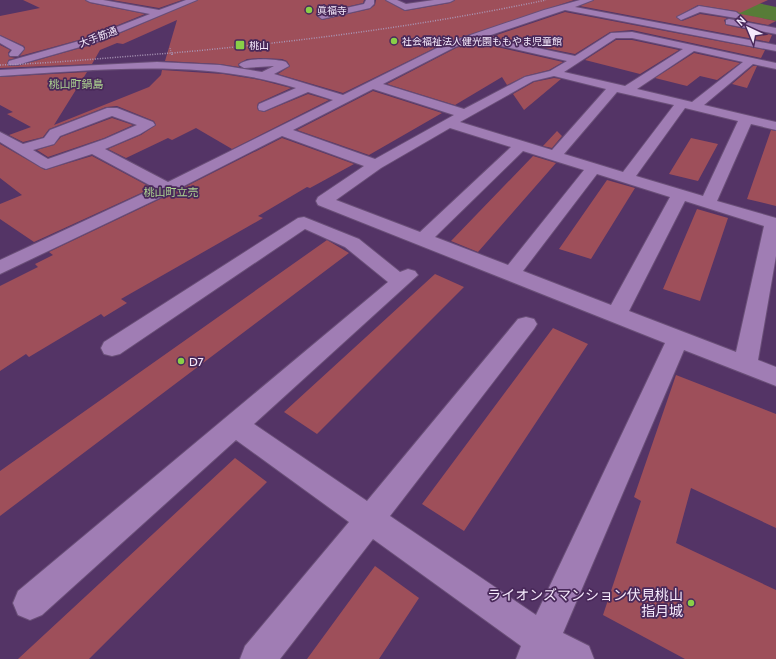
<svg xmlns="http://www.w3.org/2000/svg" width="776" height="659" viewBox="0 0 776 659" font-family="Cabin,'Noto Sans JP',sans-serif">
<rect width="100%" height="100%" fill="#543466"/>
<path fill="#577c38" d="M749,1L776,7V21L738,14V11Z"/>
<path fill="#9e4f5a" d="M23,0H85L90,3L145,14L86,38L20,56L25,48L24,46L0,35V16L40,8Z
M112,0H182L159,8Z
M198,0H364L363,3L319,13L317,16L322,20L370,9L375,5L376,0H385L405,11L450,3L455,0H574L447,42L343,93L278,74L290,66L287,61L282,59L261,58L247,59L238,64L239,67L220,64L165,61L177,20L123,44L117,43L100,50L92,64L0,68V45L10,50L8,53L9,57L16,58L8,60V66H17L95,44Z
M594,0H768L740,13L736,11L698,5L676,17L682,21L700,14L727,18L724,20L726,25L772,35L769,42L580,6Z
M565,12L765,50L761,58L632,30L610,32L575,54L491,37Z
M741,14L776,21L768,25L737,19Z
M616,40H632L679,50L640,74L585,60Z
M475,42L563,62L549,70L525,76L507,85L502,77L455,105L387,84L456,48Z
M694,53L740,63L717,80L700,76L687,86L655,78Z
M753,66H757L747,88L732,84Z
M162,70L223,74L260,80L291,88L258,103L257,107L258,110L264,112L308,94L329,100L232,149L196,128L172,140L168,138L126,158L108,149L141,135L156,125L154,121L117,106L106,107L49,129L43,137L23,142L9,135L31,127L7,114L13,112L0,105V77L87,72L54,125L149,87L161,75Z
M554,78L561,79L524,110L513,94L534,82Z
M373,91L442,113L369,155L297,130Z
M112,118L133,125L104,138L48,157L37,150L54,145L61,137Z
M771,130L776,131V206L747,199Z
M557,131L562,136L552,148L543,146Z
M282,138L354,164L310,188L307,187L258,216L263,218L121,299L127,303L104,317L101,314L29,357L26,354L0,371V286L38,267L35,264L53,255L49,252L175,192Z
M691,138L718,144L698,181L669,174Z
M0,144L45,170L92,156L152,188L34,242L0,219V204L22,195L0,178Z
M533,156L556,163L478,252L451,241Z
M607,180L635,188L591,259L559,249Z
M697,209L728,218L700,301L663,289Z
M327,240L349,253L0,516V471Z
M435,274L464,287L317,434L284,412Z
M553,328L588,344L464,531L422,504Z
M676,375L776,414V528L691,488L676,543L776,590V659H685L603,615L641,501L634,497Z
M235,458L267,482L89,659H18Z
M375,566L419,598L379,659H307Z"/>
<g fill="none" stroke-linecap="round" stroke-linejoin="round">
<defs>
<path id="minor" d="M86,0H103L159,10L186,0H197L94,43L17,65H9L8,63L9,61L86,39L150,14L90,2Z
M366,0H374V4L370,8L322,19L318,16L319,14L364,4Z
M386,0H397L406,4L434,0H454L450,2L405,10Z
M580,0H593L575,7L776,45V51L565,10L485,37L575,56L611,33L632,32L776,63V69L753,64L704,105L776,122V130L751,124L717,201L776,218V256L758,360L776,367V386L684,350L563,633L589,646L594,659H516L521,646L373,539L280,659H240L245,646L349,522L236,440L42,615L30,620L18,615L13,603L18,591L388,282L345,247L305,229L120,354L112,356L104,354L101,348L104,342L298,218L304,217L359,239L400,272L408,269L415,271L418,275L254,424L367,501L518,319L526,317L534,319L537,324L534,329L390,516L536,615L665,343L318,205L316,201L318,197L364,166L282,136L174,191L0,274V260L155,188L92,154L46,169L41,167L0,142V132L23,144L44,138L50,130L107,108H117L153,122L155,125L140,134L105,149L168,182L333,100L308,92L264,111L259,110L258,107L259,104L296,88C201,58 98,70 0,76V70L157,62L220,65L262,72L274,66L244,68L239,65C245,57 276,59 286,62L289,66L274,74L343,95L447,43L544,10ZM616,38H632L683,49L625,86L564,72ZM475,40L567,61L550,71L525,77L464,109L383,84L455,47ZM694,51L743,62L692,102L637,89ZM554,76L606,89L552,150L460,122L533,81ZM373,89L454,115L375,159L293,130ZM617,92L674,105L623,172L564,154ZM685,108L738,121L703,196L636,176ZM112,116L137,125L105,139L48,159L33,150L54,144L60,136ZM450,128L511,147L420,232L336,200L381,168ZM523,151L584,170L508,265L435,237ZM597,174L670,197L611,305L523,271ZM685,201L764,226L736,352L629,311Z
M699,6L736,12L740,15L736,18L700,12L681,20L677,17Z
M729,19L776,28V34L726,24V20Z
M0,36L23,47L24,49L18,56H10L9,54L12,50L0,43Z"/>
</defs>
<use href="#minor" stroke="#6a4f78" stroke-width="2"/>
<use href="#minor" fill="#a07db4" fill-rule="evenodd"/>
<path stroke="#ab97b7" stroke-width="1.5" stroke-dasharray="1 1.5" stroke-linecap="butt" d="M0,65C57,63 115,57 172,53C298,42 422,26 546,0"/>
<path stroke="#a691b3" stroke-width="1" stroke-dasharray="1 1" stroke-linecap="butt" d="M170,48L172,55"/>
<path stroke="#a691b3" stroke-width="1.5" stroke-dasharray="1 1" stroke-linecap="butt" d="M172,54V56"/>
</g>
<g fill="#89cf48" stroke="#49295a" stroke-width="1.5">
<circle cx="309" cy="10" r="4"/>
<circle cx="394" cy="41" r="4"/>
<rect x="235" y="40" width="10" height="10" rx="2"/>
<circle cx="181" cy="361" r="4"/>
<circle cx="691" cy="603" r="4"/>
</g>
<g text-anchor="middle" dominant-baseline="central" stroke-width="3.5" stroke-linejoin="round" paint-order="stroke">
<g font-size="10" fill="#f5eafc" stroke="#49295a" text-anchor="start">
<text x="317" y="10">眞福寺</text>
<text x="402" y="41">社会福祉法人健光園ももやま児童館</text>
<text x="249" y="45">桃山</text>
</g>
<g font-size="10" fill="#f5eafc" stroke="#49295a">
<text transform="translate(98 37) rotate(-20)">大手筋通</text>
</g>
<g font-size="11" fill="#acd390" stroke="#49295a">
<text x="76" y="84">桃山町鍋島</text>
<text x="171" y="192">桃山町立売</text>
</g>
<g font-size="12" fill="#f5eafc" stroke="#49295a" text-anchor="start">
<text x="189" y="361">D7</text>
</g>
<g font-size="14" fill="#f5eafc" stroke="#49295a" text-anchor="end">
<text x="683" y="595">ライオンズマンション伏見桃山<tspan x="683" dy="16">指月城</tspan></text>
</g>
</g>
<g transform="translate(748 28) rotate(316)" stroke="#49295a" stroke-width="3" paint-order="stroke">
<path d="M0-3L7 15L0 10L-7 15Z" fill="#f5eafc"/>
<text y="-6" font-size="11" font-weight="bold" text-anchor="middle" fill="#f5eafc">N</text>
</g>
</svg>
